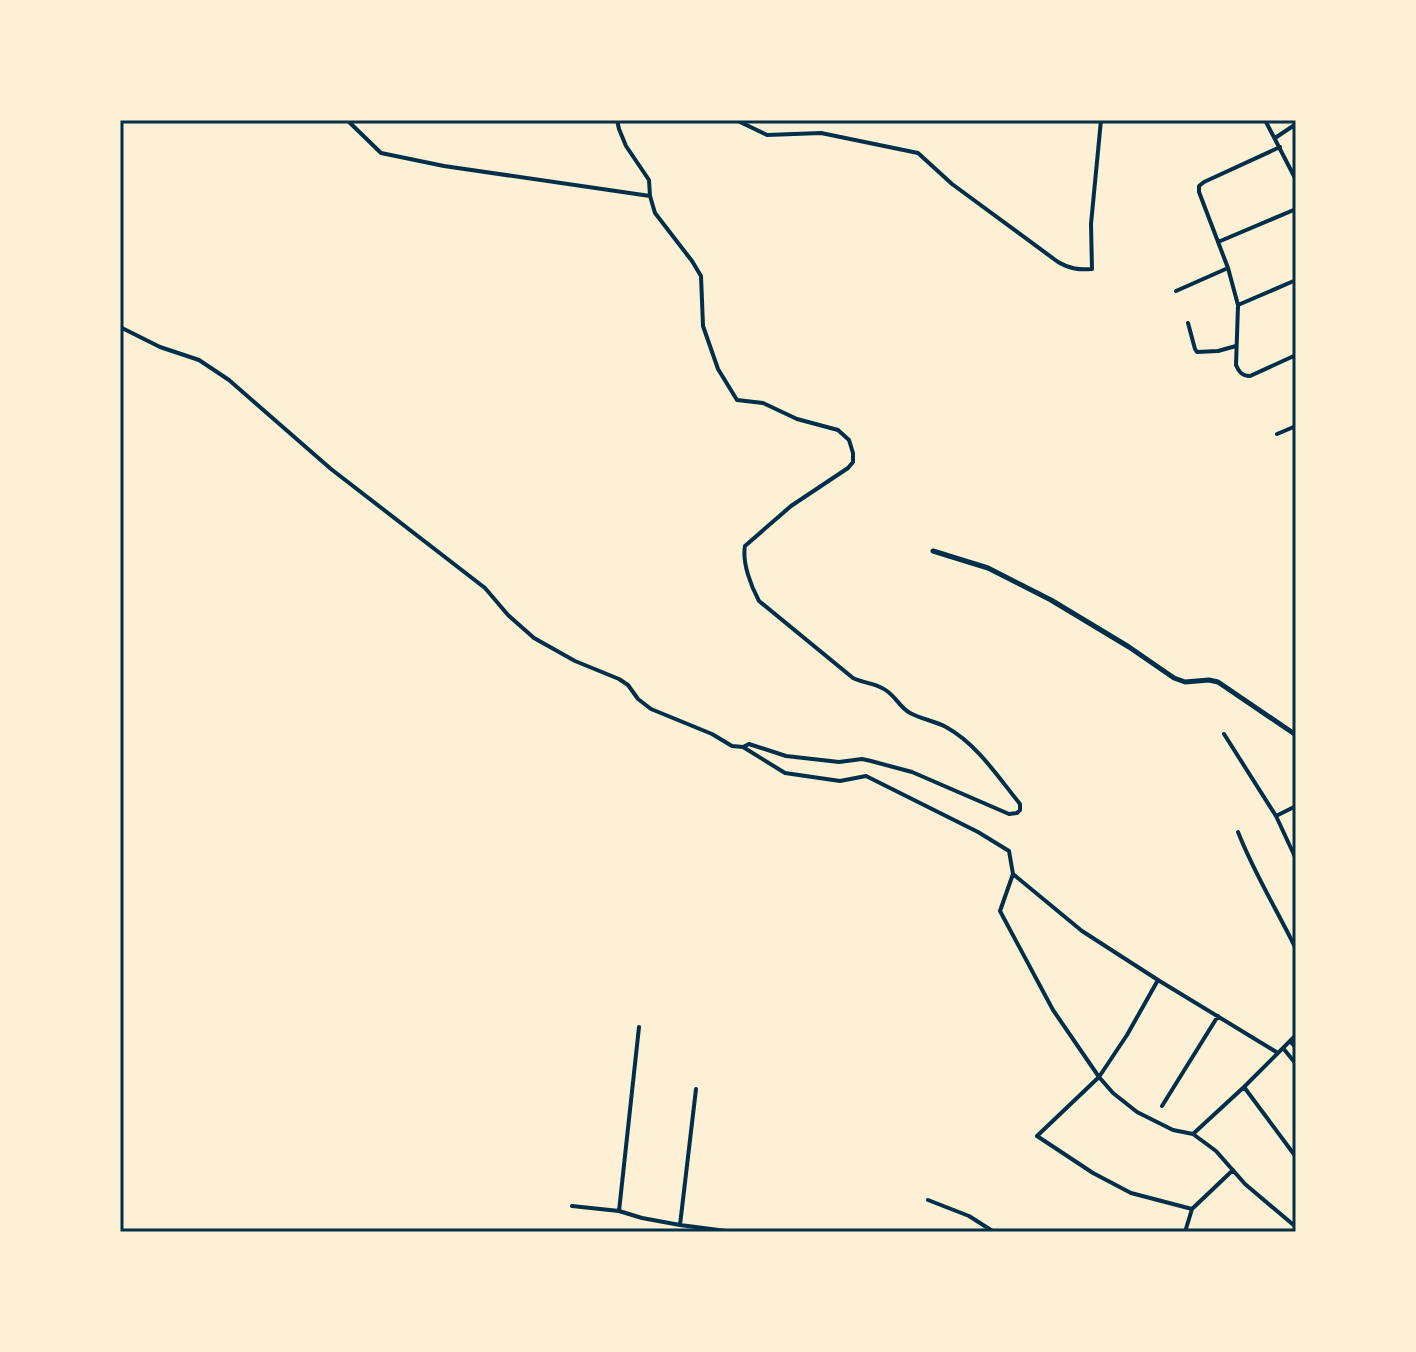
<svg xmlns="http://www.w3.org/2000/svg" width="1416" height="1352" viewBox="0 0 1416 1352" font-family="Barlow,sans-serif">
<rect width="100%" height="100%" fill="#fdf0d5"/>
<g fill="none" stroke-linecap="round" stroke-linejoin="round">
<path stroke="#003049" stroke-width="4" d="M347,120L381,153L444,166L650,196
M736,120L767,135L821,133L918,153L952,184L1058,262C1070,269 1079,270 1092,269L1091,224L1101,120
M1265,120L1296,180
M1275,138L1296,124
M1280,147L1204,182L1199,186V192L1228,268L1238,305L1296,280
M1218,242L1296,209
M1176,291L1228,268
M1238,306L1236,365C1239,372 1242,376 1250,376L1296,355
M1188,323L1195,349L1197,352L1218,351L1236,346
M120,327L160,347L199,360L229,380L331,469L485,588L508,615L534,638L575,661L619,679L628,685L638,699L651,709L712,734L732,746L743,747L749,744L786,756L839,762L862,759L871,761L912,772L1009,814L1017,813L1020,810V804C998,777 977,744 946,727C935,721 921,719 910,713C899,707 894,693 882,688C873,683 863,683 853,678L759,601C751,586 742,563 745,546L791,506L848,468L853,462V453L849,440L838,430L797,419L763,403L737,400L718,369L703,326L701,276L692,261L655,213L650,196L649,180L626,146L619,129L617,120
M1277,434L1296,426
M1224,734L1276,816L1296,859
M743,747L785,773L840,781L866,776L978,832L1009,851L1013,874L1000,911L1053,1010L1099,1077L1113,1093L1137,1112L1173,1130L1193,1134L1216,1151L1245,1184L1296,1227
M1276,816L1296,806
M1238,832C1254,873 1277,910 1296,949
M1013,874L1082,931L1158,980L1127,1035L1099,1077L1037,1136L1093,1173L1131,1193L1192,1209
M1158,980L1278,1053
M1290,1041L1296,1048
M1283,1048L1296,1064
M1244,1087L1296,1157
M1162,1106L1218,1016
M1193,1134L1244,1087L1296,1035
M928,1200L969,1216L994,1232
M572,1206L619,1211L642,1218L680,1225L734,1232
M619,1211L639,1027
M680,1225L696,1089
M1185,1232L1192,1209L1233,1170"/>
<path stroke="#003049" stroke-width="5" d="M933,551L988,568L1051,600L1129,647L1174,678L1185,682L1209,680L1218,682L1296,735"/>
</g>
<rect width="1416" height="1352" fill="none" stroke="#fdf0d5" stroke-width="244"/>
<rect x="122" y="122" width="1172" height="1108" fill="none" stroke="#003049" stroke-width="3"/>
</svg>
